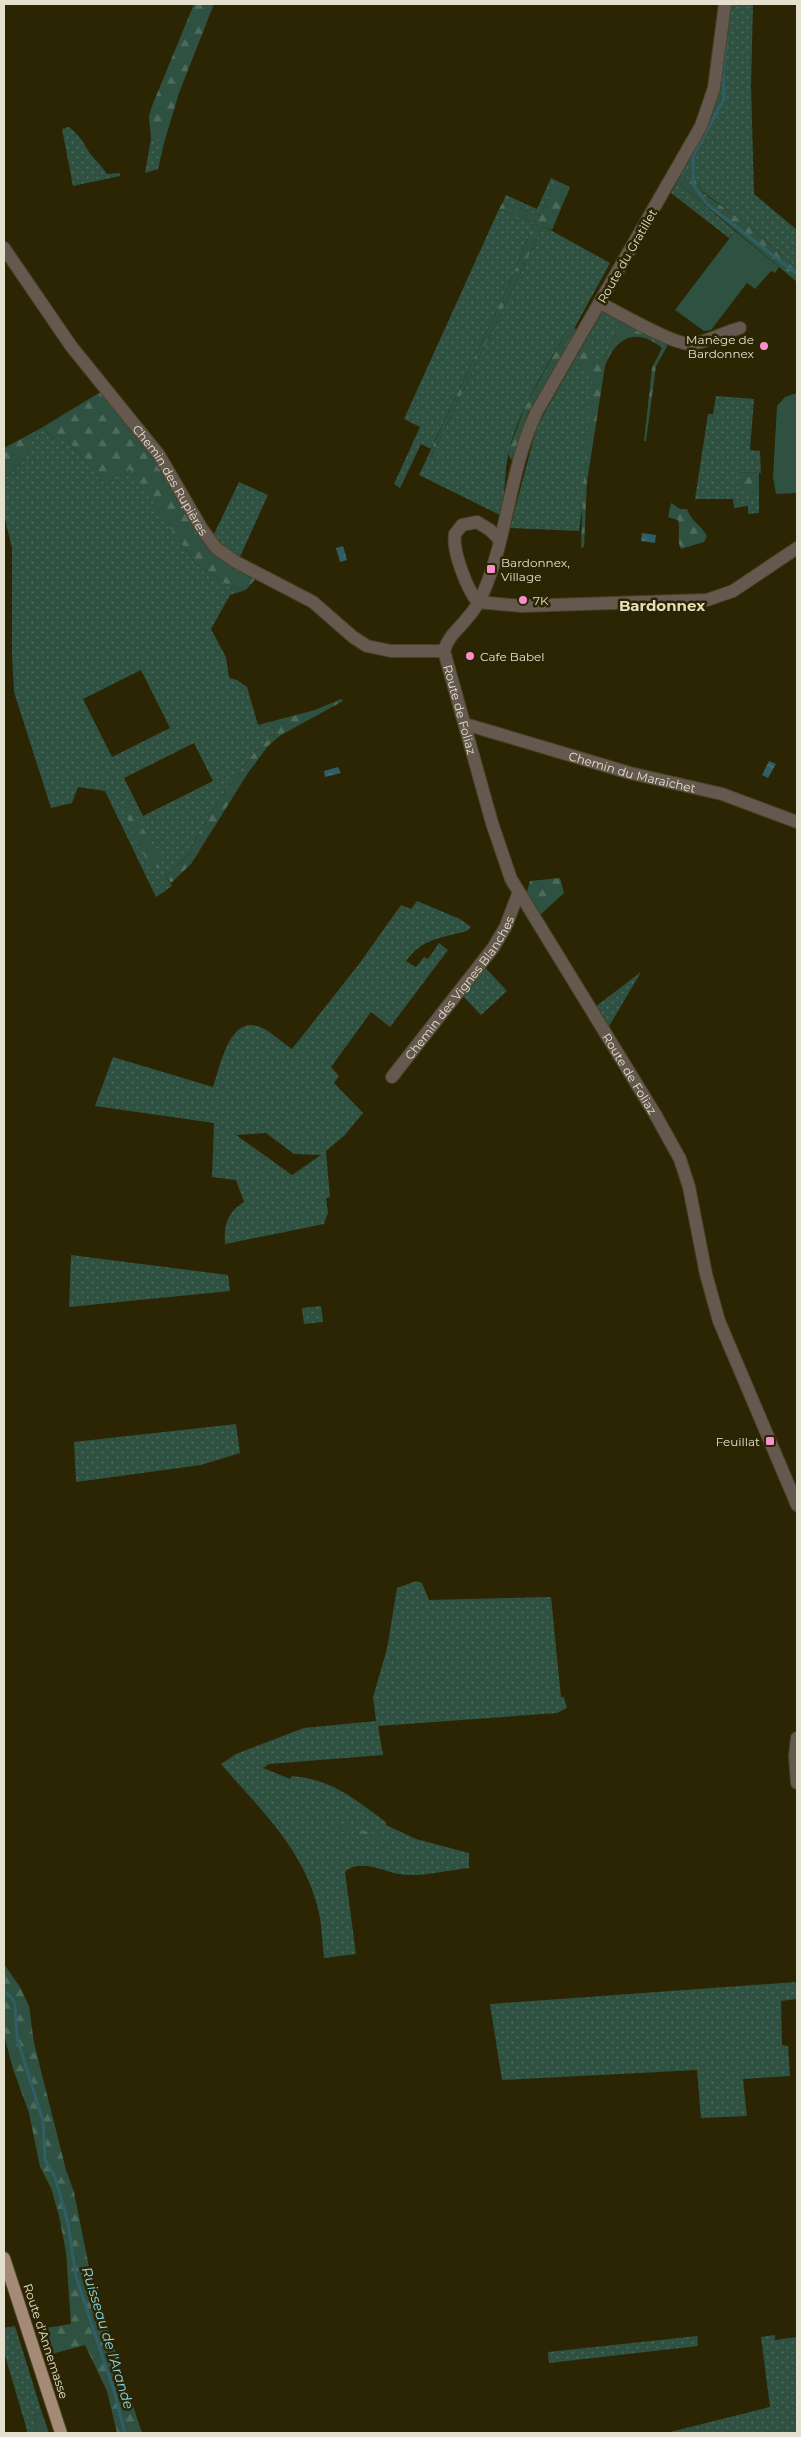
<svg xmlns="http://www.w3.org/2000/svg" width="801" height="2437" viewBox="0 0 801 2437" font-family="Montserrat,sans-serif">
<defs>
<pattern id="grass-dots" width="8" height="8" patternUnits="userSpaceOnUse" patternTransform="scale(1.25)"><rect width="8" height="8" fill="#2f5141"/><path d="M2 2h.1M6 6h.1" fill="none" stroke="#4d6a5b" stroke-width="1.8" stroke-linecap="round"/></pattern>
<pattern id="forest-firs" width="22" height="20" patternUnits="userSpaceOnUse" patternTransform="scale(1.25)"><rect width="22" height="20" fill="#2f5141"/><path d="M5 1l3.5 6h-7zM16 11l3.5 6h-7z" fill="#4d6a5b"/></pattern>
<pattern id="water-ripples" width="26" height="14" patternUnits="userSpaceOnUse" patternTransform="scale(1.25)"><rect width="26" height="14" fill="#2f5e67"/><path d="M2 4q2-2 4 0t4 0M15 11q2-2 4 0t4 0" fill="none" stroke="#4d757c"/></pattern>
</defs>
<rect width="100%" height="100%" fill="#2b2504"/>
<path fill="url(#grass-dots)" fill-rule="evenodd" d="M729,4H753L751,86L754,194L797,230V268L747,224L703,192L695,180L680,184L735,231L729,238L671,193L704,130Z
M69,127C79,135 83,142 89,152C94,159 102,166 107,174L120,173V176L73,186L62,129Z
M151,139L164,143L158,169L145,173Z
M551,178L570,187H553L540,216L503,202L506,195L537,209Z
M499,209L534,223L511,280L431,449L421,444L400,488L394,484L420,427L404,419Z
M543,226L610,263L575,327L566,333C545,370 521,406 510,447C503,472 507,491 500,515L419,475L428,456L431,457Z
M602,312L622,319L604,358L579,531L510,528L537,426Z
M716,396L754,399L750,450L760,451L761,473L740,472L752,493L759,494V513L748,514V506L734,508L733,499H695L708,414H713Z
M43,427L53,439L64,436L106,485L130,468L195,563L230,587L246,590L230,595L211,629L226,657L229,678L237,680L247,687L258,725L275,728L274,733L254,753L221,797L194,841L189,854L166,877L172,886L156,897L105,791L78,787L72,803L51,808L14,692L12,654V548L4,515V479C23,463 29,457 34,432ZM141,670L170,728L112,757L83,699ZM194,743L213,781L143,816L124,778ZM134,830L156,868L145,856Z
M239,482L268,495L239,559L213,536Z
M417,901L460,919L471,927L467,931C441,938 423,938 406,961L416,967L424,957L428,959L439,943L448,950L390,1027L371,1012L331,1067L339,1076L334,1083L363,1113L344,1136L326,1151L330,1197L326,1198L328,1213L324,1224L225,1244C224,1224 227,1213 244,1202L236,1180L212,1177L214,1123L95,1106L113,1057L213,1087C220,1068 229,1014 260,1027C272,1032 281,1042 292,1049L359,964L401,905L411,909ZM266,1133L294,1154L321,1155L292,1175L236,1135Z
M483,965L507,991L481,1015L460,993Z
M641,972L608,1028L595,1007Z
M71,1255L228,1275L230,1291L69,1307Z
M321,1306L323,1322L304,1324L302,1308Z
M236,1424L240,1453L201,1465L76,1482L74,1442Z
M416,1581L422,1583L429,1600L551,1597L561,1697H564L567,1708L557,1713L378,1726L383,1755L269,1764L263,1768L290,1779L292,1776C334,1780 354,1799 386,1822V1825L416,1839L469,1853V1868C449,1870 426,1876 406,1875C386,1874 362,1857 345,1872L356,1954L324,1958C322,1941 322,1922 317,1905C302,1848 259,1808 221,1764L236,1754L304,1728L376,1721L373,1697L387,1649L397,1588Z
M797,1982V1999L781,2001L782,2045L788,2046L790,2076L743,2079L747,2116L701,2118L697,2070L502,2080L490,2004Z
M15,2326L42,2413L35,2415L37,2433H26L27,2430L4,2352V2328Z
M775,2335V2340L797,2337V2433H666L770,2407L761,2337Z
M697,2336L698,2346L549,2363L548,2352Z"/>
<path fill="url(#forest-firs)" d="M194,4H214L179,93L164,143L151,139L149,116L152,106Z
M681,179L695,180L703,193L747,224L797,268V282L680,184Z
M553,187H570L552,230L543,226L431,457L428,456L511,280L534,223L499,209L503,202L540,216Z
M622,319L669,343L656,366L646,441H644L652,368L662,348C636,327 616,337 605,366L587,482L584,547L581,548L583,488L593,374L578,367L577,359L585,344L589,346L588,354L602,362Z
M575,327L576,331L528,413L513,461L510,458L508,452L526,404L566,333Z
M102,391L143,440L197,531L257,577L246,590L230,587L195,563L130,469L106,485L64,436L53,439L43,427Z
M34,432C30,457 22,463 4,479V448Z
M740,472L759,473V494L752,493L739,481Z
M671,503L680,509H687C691,521 701,525 707,536L704,542L681,549C676,540 681,530 678,520L668,517Z
M341,699L343,701L281,735L268,746L248,773L191,864L171,883L166,877L189,854L194,841L221,797L254,753L274,733L275,728L258,725L315,710Z
M125,807H129L148,837L161,863L160,868C143,868 130,823 124,809Z
M560,878L564,893L539,916L526,895L530,881Z
M335,1823L376,1834L392,1842V1845L377,1838L363,1836L355,1831L339,1830L334,1826Z
M4,1964L20,1987L29,2006L34,2043L66,2170L74,2192L91,2277L142,2433H117L107,2391L85,2345L48,2355L39,2329L71,2324L66,2252L59,2216L51,2188L40,2167L29,2113L13,2069L4,2035Z
M42,2413L49,2433H37L35,2415Z"/>
<path fill="#2f5141" d="M735,231L779,267L775,273L771,271L755,289L747,283L711,330L704,331L675,310Z
M797,393V493L776,494L773,477L777,406L785,397Z"/>
<path fill="url(#water-ripples)" d="M642,533L656,535L655,543L641,541Z
M343,546L347,560L340,562L336,548Z
M769,761L776,764L768,778L762,775Z
M338,767L341,773L325,777L324,771Z"/>
<g fill="none" stroke-linecap="round" stroke-linejoin="round">
<path stroke="#2f5e67" stroke-width="3" d="M727,39L723,71L724,99L693,156V184L708,205L797,274
M4,1991L12,1998L15,2005L17,2038L43,2121L45,2159L55,2177L68,2223L76,2277L114,2391L125,2433"/>
<defs>
<g id="minor">
<path id="s1" d="M725,4L714,88L701,126L536,413C510,469 508,534 484,591C480,600 475,610 468,617C459,629 448,636 444,651L492,823L511,879L655,1114L680,1159L689,1187L706,1274L719,1321L797,1505"/>
<path id="s2" d="M4,248L71,346L159,455L202,529L216,548L236,562L313,602L353,637L367,646L391,651H444"/>
<path d="M600,303C618,312 675,346 692,344C708,342 724,332 740,328"/>
<path d="M478,602L521,606L707,600L733,591L797,548"/>
<path d="M478,602C467,590 452,550 455,534L462,525L477,522L490,530L500,540"/>
<path id="s3" d="M465,724L630,773L722,794L797,822"/>
<path id="s4" d="M392,1077L493,948L506,926L518,894"/>
<path d="M797,1738L795,1756L797,1783"/>
</g>
<path id="major" d="M4,2258L61,2433"/>
</defs>
<use href="#minor" stroke="#484324" stroke-width="14"/>
<use href="#major" stroke="#484324" stroke-width="14"/>
<use href="#minor" stroke="#65584f" stroke-width="12"/>
<use href="#major" stroke="#a58b77" stroke-width="12"/>
</g>
<g fill="#f98fca" stroke="#2b2504" stroke-width="2">
<circle cx="764" cy="346" r="5"/>
<rect x="486" y="564" width="10" height="10" rx="2.5"/>
<circle cx="523" cy="600" r="5"/>
<circle cx="470" cy="656" r="5"/>
<rect x="765" y="1436" width="10" height="10" rx="2.5"/>
</g>
<g text-anchor="middle" dominant-baseline="central" stroke-width="5" stroke-linejoin="round" paint-order="stroke">
<g font-size="12" fill="#e3e0ce" stroke="#2b2504">
<text transform="translate(627 256) rotate(-60)">Route du Gratillet</text>
<text stroke="none"><textPath href="#s2" startOffset="286">Chemin des Rupières</textPath></text>
<text stroke="none"><textPath href="#s1" startOffset="775">Route de Foliaz</textPath></text>
<text stroke="none"><textPath href="#s3" startOffset="174">Chemin du Maraîchet</textPath></text>
<text stroke="none"><textPath href="#s4" startOffset="112">Chemin des Vignes Blanches</textPath></text>
<text stroke="none"><textPath href="#s1" startOffset="1180">Route de Foliaz</textPath></text>
<text transform="translate(46 2341) rotate(72)">Route d'Annemasse</text>
</g>
<g font-size="12" fill="#e3e0ce" stroke="#2b2504" text-anchor="start">
<text x="754" y="339" text-anchor="end">Manège de<tspan x="754" dy="14">Bardonnex</tspan></text>
<text x="501" y="562">Bardonnex,<tspan x="501" dy="14">Village</tspan></text>
<text x="533" y="600">7K</text>
<text x="480" y="656">Cafe Babel</text>
<text x="760" y="1441" text-anchor="end">Feuillat</text>
</g>
<g font-size="14" font-style="italic" fill="#8adcec" stroke="#2b2504">
<text transform="translate(108 2338) rotate(73)">Ruisseau de l'Arande</text>
</g>
<g font-size="15" font-weight="bold" fill="#e5dfba" stroke="#2b2504">
<text x="662" y="605">Bardonnex</text>
</g>
</g>
<rect width="801" height="2437" fill="none" stroke="#e3e0ce" stroke-width="10"/>
</svg>
